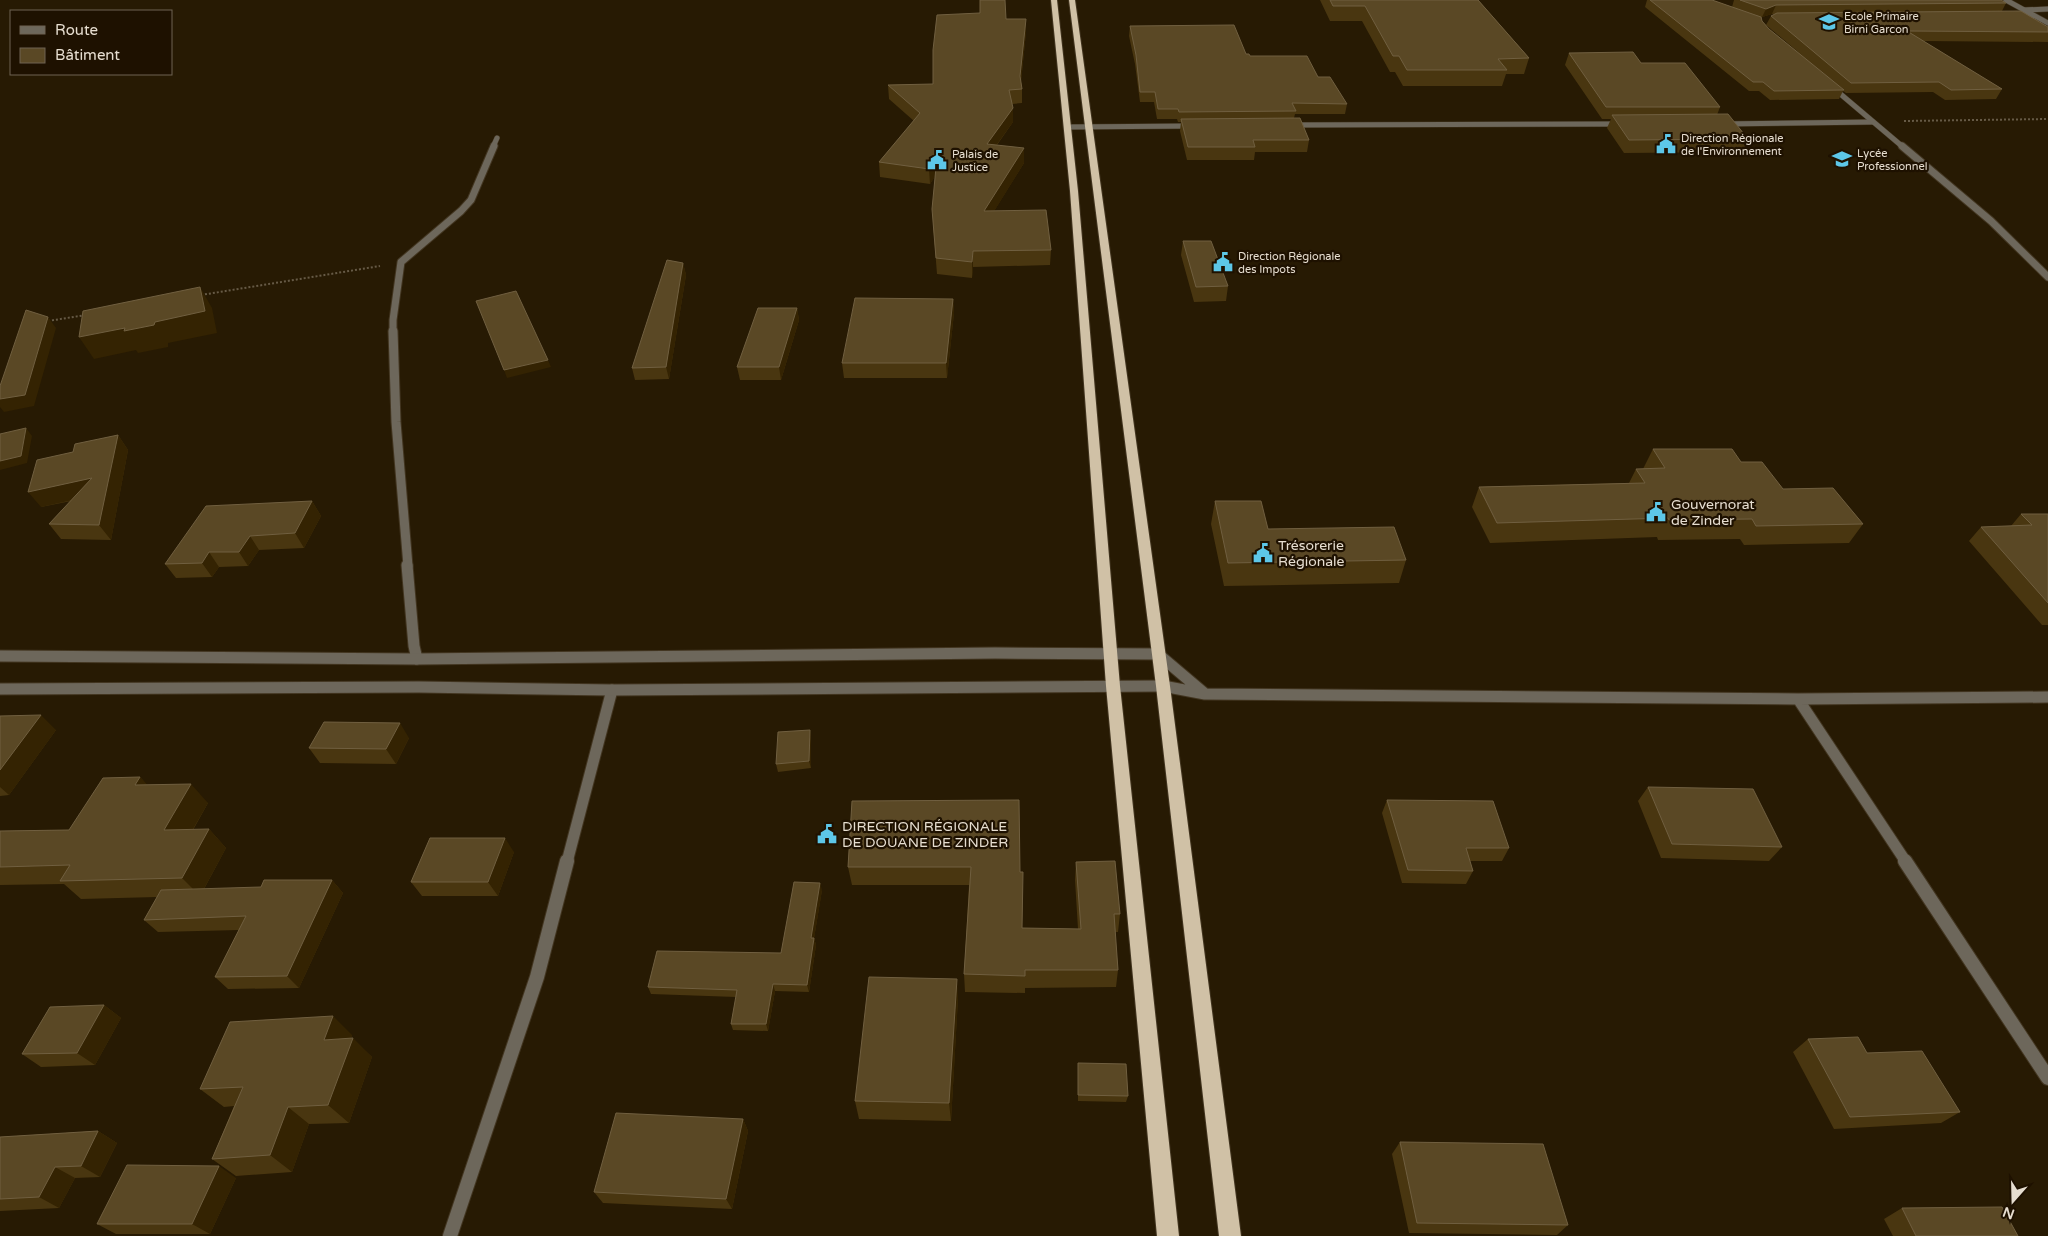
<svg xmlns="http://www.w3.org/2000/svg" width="2048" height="1236" viewBox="0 0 2048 1236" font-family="'Varela Round',sans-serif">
<rect width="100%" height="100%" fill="#271a03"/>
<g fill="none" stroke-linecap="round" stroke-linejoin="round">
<defs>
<path id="service" d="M2023,10L2048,9
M1722,124L1873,122
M1289,125L1622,124
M1068,127L1192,126"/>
<path id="minor-far4" d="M2006,0L2048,23
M2018,16H2035
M1831,86L1903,147
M493,147L497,138"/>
<path id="minor-far3" d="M1902,146L1991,221L2048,277
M393,332V320L401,262L461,211L471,200L494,146"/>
<path id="minor-far2" d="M393,331L396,422L408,566"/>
<path id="minor-far1" d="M407,565L414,646L417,659
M1158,654L1204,693
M1163,686L1205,694L1798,699L2048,697
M1798,699L1906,862
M567,862L612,690"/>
<path id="minor" d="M1905,861L2048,1078
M450,1236L537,977L567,861"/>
<path id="tertiary" d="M0,656L417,659L995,653L1158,654
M0,689L419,687L612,690L1163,686"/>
<path id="trunk" d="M1051,0H1057L1078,191L1120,686L1179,1236H1157L1106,686L1070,191Z
M1069,0H1075L1170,686L1241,1236H1219L1156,686Z"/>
</defs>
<use href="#service" stroke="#423520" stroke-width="6"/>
<use href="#minor-far4" stroke="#423520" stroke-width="6"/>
<use href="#minor-far3" stroke="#423520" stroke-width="9"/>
<use href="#minor-far2" stroke="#423520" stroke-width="11"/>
<use href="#minor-far1" stroke="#423520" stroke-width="13"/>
<use href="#minor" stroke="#423520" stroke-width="16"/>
<use href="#tertiary" stroke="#423520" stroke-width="13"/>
<use href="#trunk" stroke="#423520" stroke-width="2"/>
<path stroke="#665a46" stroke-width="2" stroke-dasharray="2 2" stroke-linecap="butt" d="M1904,121L2048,119
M201,295L380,266
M48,321L86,315"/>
<use href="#service" stroke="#6d675b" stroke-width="5"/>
<use href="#minor-far4" stroke="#6d675b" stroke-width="5"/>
<use href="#minor-far3" stroke="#6d675b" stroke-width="7"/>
<use href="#minor-far2" stroke="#6d675b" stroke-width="9"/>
<use href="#minor-far1" stroke="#6d675b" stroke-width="11"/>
<use href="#minor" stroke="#6d675b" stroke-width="14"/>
<use href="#tertiary" stroke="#6d675b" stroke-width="11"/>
<use href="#trunk" fill="#d0c1a6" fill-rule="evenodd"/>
</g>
<path fill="#493610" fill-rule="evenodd" d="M1320,0H1478L1529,58L1524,74H1506L1502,86H1403L1395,72H1390L1362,21H1330Z
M1647,0H1712L1732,7L1734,0H2001L2006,3L2002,11L2048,27V42L1923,41L2002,89L1996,99L1945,100L1933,92L1846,93L1843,91L1839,99L1770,100L1759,91H1749L1645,7ZM1772,14H1775L1771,16L1766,25L1803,56L1769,29L1762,21V17Z
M1006,19L1026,32L1021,82L1022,89V103L1012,104L1013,122L997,145L1024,163L994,211L1051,250L1050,265L973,267L972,278L937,274L933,224L935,176L930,184L880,177L879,162L914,121L889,99L888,85L933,84Z
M1130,26L1246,54L1250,56L1318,77L1347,104L1345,114H1295L1294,118L1309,140L1307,152H1255L1254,160H1187L1180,131L1181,122H1178L1177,119H1157L1154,102H1140L1135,64L1129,36Z
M1569,53L1641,63L1720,107L1717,115L1748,139L1742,152L1624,153L1607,128L1611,119H1602L1565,65Z
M1183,241L1228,286L1226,301L1194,302L1181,255Z
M683,263L686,275L669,379L635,380L632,368Z
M953,299L954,313L947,378H844L842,363Z
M797,308L799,320L781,380H740L737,367Z
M118,435L128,450L111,540L61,539L49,524L71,501L41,507L73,452Z
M1653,449L1741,462L1783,489L1863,524L1849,543L1744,545L1740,539L1658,540L1657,537L1490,543L1472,507L1479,487L1629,483L1636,469H1643Z
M312,501L321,516L304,548L259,550L248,566L219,567L212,577L176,578L165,564Z
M1215,501L1268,529L1406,560L1399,583L1224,586L1211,524Z
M2021,514H2048V625H2042L1969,541L1981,527L2011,526Z
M0,716L56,730L9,795L0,796Z
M811,737V768L778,772L776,764Z
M409,738L396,764L320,763L309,748Z
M140,777L147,785L208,803L193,830L209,829L226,848L204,889L261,887L332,880L343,893L299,988L228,989L215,977L239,930L158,932L144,920L157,897L81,899L64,884L0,885V831L69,830Z
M1648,787L1782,847L1769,861L1661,858L1638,801Z
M1387,800L1509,848L1502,861H1470L1473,871L1466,884L1402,883L1382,813Z
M852,801L1020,872L1023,890L1022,928L1078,929L1075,880L1076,862L1120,914L1118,932H1115L1118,970L1116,987L1025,988V993L965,992L964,974L969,885H852L848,867Z
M514,852L498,896H422L411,882Z
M822,890L814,938L816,945L809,992L775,991L768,1031L733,1030L731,1024L736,997L651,994L648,987L781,953Z
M958,998L951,1121L859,1119L855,1101Z
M104,1005L121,1018L95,1065L41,1067L22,1054Z
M352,1035L351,1038L372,1057L349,1123L309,1124L292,1172L236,1176L212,1159L234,1106L224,1107L200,1089Z
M1808,1039L1867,1053L1960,1112L1941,1123L1834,1129L1793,1052Z
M1078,1063L1128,1096L1126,1102L1078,1101Z
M743,1119L748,1131L732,1209L603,1203L594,1192Z
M98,1131L117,1143L100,1177L75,1178L59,1208L0,1211V1137Z
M1400,1142L1568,1225L1557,1235L1409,1233L1392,1154Z
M236,1178L210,1234H116L97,1224Z
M1902,1208L2018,1236H1893L1884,1219Z"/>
<path fill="#342302" d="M1776,5L1772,14L1762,17L1766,9Z
M1026,19V32L1020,90V76Z
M1013,108V122L987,158V144Z
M1024,148V163L985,226L984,211Z
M937,157L938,172L930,184L929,169Z
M973,251V267L972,278V262Z
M683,263L686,275L669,379L666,367Z
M200,287L212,308L217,333L168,343V347L138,353L136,350L94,359L79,337L155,322Z
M953,299L954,313L947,378L946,363Z
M797,308L799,320L781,380L779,367Z
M48,317L56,328L34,406L4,412L0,407V399Z
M548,360L551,367L507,378L504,370Z
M26,428L32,436L27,463L0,470V461Z
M118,435L128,450L111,540L99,525Z
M92,478L104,493L41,507L28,492Z
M312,501L321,516L304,548L295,533Z
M250,536L259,550L248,566L239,552Z
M209,552L219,567L212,577L202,563Z
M41,715L56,730L9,795L0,787V770Z
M400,723L409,738L396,764L386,749Z
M810,730L811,737V768L809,761Z
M140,777L157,795L135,785Z
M191,784L208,803L182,848L164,830Z
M209,829L226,848L200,896L182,878Z
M505,838L514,852L498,896L488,882Z
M332,880L343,893L299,988L287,976Z
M820,883L822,890L813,945L811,938Z
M814,938L816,945L809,992L807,985Z
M957,979L958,998L951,1121L949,1103Z
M773,984L775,991L768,1031L766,1024Z
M104,1005L121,1018L95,1065L77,1053Z
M333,1016L352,1035L344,1058L324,1040Z
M353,1038L372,1057L349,1123L328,1105Z
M288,1107L309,1124L292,1172L270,1155Z
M743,1119L748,1131L732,1209L726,1199Z
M98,1131L117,1143L100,1177L81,1166Z
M219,1166L236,1178L210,1234L192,1224Z
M55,1167L75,1178L59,1208L39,1197Z"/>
<path fill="#5a4825" stroke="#705f40" d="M980,0H1005L1006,19H1026L1020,76L1022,89L1009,90L1013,108L987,144L1024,148L984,211L1046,210L1051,250L973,251L972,262L936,258L932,209L937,157L929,169L879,162L920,113L888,85L933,84V50L937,15L980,13Z
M1330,0H1478L1529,58L1498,59L1507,70H1407L1399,56H1393L1365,6H1333Z
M1650,0H1712L1761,17L1762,21L1769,29L1844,90L1774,91L1763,82H1753Z
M1740,0H2001L2006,3L1776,5L1766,9Z
M2021,11L2048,27V32L1907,31L2002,89L1951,90L1939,82L1851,83L1771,16L1777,13Z
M1234,25L1246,54H1249L1250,56H1307L1318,77H1330L1347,104L1292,103L1296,111L1179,112L1178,109H1158L1155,92H1140L1136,55L1130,26Z
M1633,52L1641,63H1685L1720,107H1606L1569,53Z
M1728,114L1748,139L1629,140L1612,115Z
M1300,118L1309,140H1253L1255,147H1188L1181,119Z
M1183,241H1211L1228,286L1196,287Z
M667,260L683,263L666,367L632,368Z
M200,287L205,311L155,322L154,325L124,331L125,328L79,337L83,311Z
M516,291L548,360L504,370L476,301Z
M855,298L953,299L946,363H842Z
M758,308H797L779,367H737Z
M26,310L48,317L25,395L0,399V386Z
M26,428L21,456L0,461V434Z
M118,435L99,525L49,524L92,478L28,492L37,460L73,452L75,444Z
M1653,449H1732L1741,462H1762L1783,489L1833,488L1863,524L1756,526L1752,519L1669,520L1668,518L1497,523L1479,487L1645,483L1636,469L1665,468Z
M312,501L295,533L250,536L239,552H209L202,563L165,564L206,506Z
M1215,501H1261L1268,529L1394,527L1406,560L1228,563Z
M2021,514H2048V603L1981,527L2032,525Z
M41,715L0,770V716Z
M324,722L400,723L386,749L309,748Z
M810,730L809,761L776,764L778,732Z
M140,777L135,785L191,784L164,830L209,829L182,878L60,881L70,865L0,867V831L69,830L103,778Z
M1648,787L1753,789L1782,847L1672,844Z
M1019,800L1020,872H1023L1022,928L1081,929L1076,862L1115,861L1120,914H1114L1118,970H1025V976L964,974L971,867H848L852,801Z
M1387,800L1493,801L1509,848H1466L1473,871L1408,870Z
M430,838H505L488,882H411Z
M264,880H332L287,976L215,977L246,916L144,920L161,890L261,887Z
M794,882L820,883L811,938H814L807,985L773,984L766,1024H731L737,990L648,987L657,951L781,953Z
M869,977L957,979L949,1103L855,1101Z
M104,1005L77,1053L22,1054L50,1007Z
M333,1016L324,1040L353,1038L328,1105L288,1107L270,1155L212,1159L243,1087L200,1089L230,1022Z
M1858,1037L1867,1053L1922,1051L1960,1112L1850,1117L1808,1039Z
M1078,1063L1126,1064L1128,1096L1078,1095Z
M616,1113L743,1119L726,1199L594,1192Z
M98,1131L81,1166L55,1167L39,1197L0,1199V1137Z
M1400,1142L1543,1144L1568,1225L1417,1223Z
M127,1165L219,1166L192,1224H97Z
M2002,1207L2018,1236H1916L1902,1208Z"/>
<defs>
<symbol id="school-bare" viewBox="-9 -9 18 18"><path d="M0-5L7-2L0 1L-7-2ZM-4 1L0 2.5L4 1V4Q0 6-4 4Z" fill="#5dc7e8" stroke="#1e1100" stroke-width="2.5" paint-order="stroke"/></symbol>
<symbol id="civic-bare" viewBox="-9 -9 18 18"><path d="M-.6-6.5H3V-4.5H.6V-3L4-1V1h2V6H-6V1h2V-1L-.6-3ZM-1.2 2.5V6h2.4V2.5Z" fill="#5dc7e8" stroke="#1e1100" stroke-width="2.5" paint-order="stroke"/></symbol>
<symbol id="university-bare" viewBox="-9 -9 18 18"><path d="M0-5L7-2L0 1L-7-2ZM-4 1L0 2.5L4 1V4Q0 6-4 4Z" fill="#5dc7e8" stroke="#1e1100" stroke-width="2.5" paint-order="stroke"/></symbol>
</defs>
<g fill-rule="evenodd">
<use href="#school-bare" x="1815" y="8" width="28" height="28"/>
<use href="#civic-bare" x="1652" y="130" width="28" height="28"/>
<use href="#university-bare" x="1828" y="145" width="28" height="28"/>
<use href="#civic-bare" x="923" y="146" width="28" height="28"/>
<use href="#civic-bare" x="1209" y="248" width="28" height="28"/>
<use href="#civic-bare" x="1642" y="498" width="28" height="28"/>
<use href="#civic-bare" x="1249" y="539" width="28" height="28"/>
<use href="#civic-bare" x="813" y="820" width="28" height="28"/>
</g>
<g text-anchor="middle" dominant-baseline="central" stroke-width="4.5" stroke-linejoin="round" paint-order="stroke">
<g font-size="11" fill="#e7ded0" stroke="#1e1100" text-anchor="start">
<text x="1844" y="16">Ecole Primaire<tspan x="1844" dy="13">Birni Garcon</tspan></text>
<text x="1681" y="138">Direction Régionale<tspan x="1681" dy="13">de l'Environnement</tspan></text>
<text x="1857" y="153">Lycée<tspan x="1857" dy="13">Professionnel</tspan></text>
<text x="952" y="154">Palais de<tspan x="952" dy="13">Justice</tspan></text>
<text x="1238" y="256">Direction Régionale<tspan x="1238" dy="13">des Impots</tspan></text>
</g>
<g font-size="14" fill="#e7ded0" stroke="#1e1100" text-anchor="start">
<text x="1671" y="504">Gouvernorat<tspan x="1671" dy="16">de Zinder</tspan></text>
<text x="1278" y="545">Trésorerie<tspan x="1278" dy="16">Régionale</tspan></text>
<text x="842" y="826">DIRECTION RÉGIONALE<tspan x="842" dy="16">DE DOUANE DE ZINDER</tspan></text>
</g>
</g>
<rect x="10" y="10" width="162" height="65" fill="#1e1100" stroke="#6e6353"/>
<rect x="20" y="26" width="25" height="8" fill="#6d675b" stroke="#6e6353"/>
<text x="55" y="35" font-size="15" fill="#e7ded0">Route</text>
<rect x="20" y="48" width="25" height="15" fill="#5a4825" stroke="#6e6353"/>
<text x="55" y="60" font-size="15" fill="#e7ded0">Bâtiment</text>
<g transform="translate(2013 1201) rotate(200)" stroke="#1e1100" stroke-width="4" paint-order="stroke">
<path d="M0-4L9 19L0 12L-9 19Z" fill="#e7ded0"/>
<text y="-8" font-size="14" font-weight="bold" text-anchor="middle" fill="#e7ded0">N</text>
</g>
</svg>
